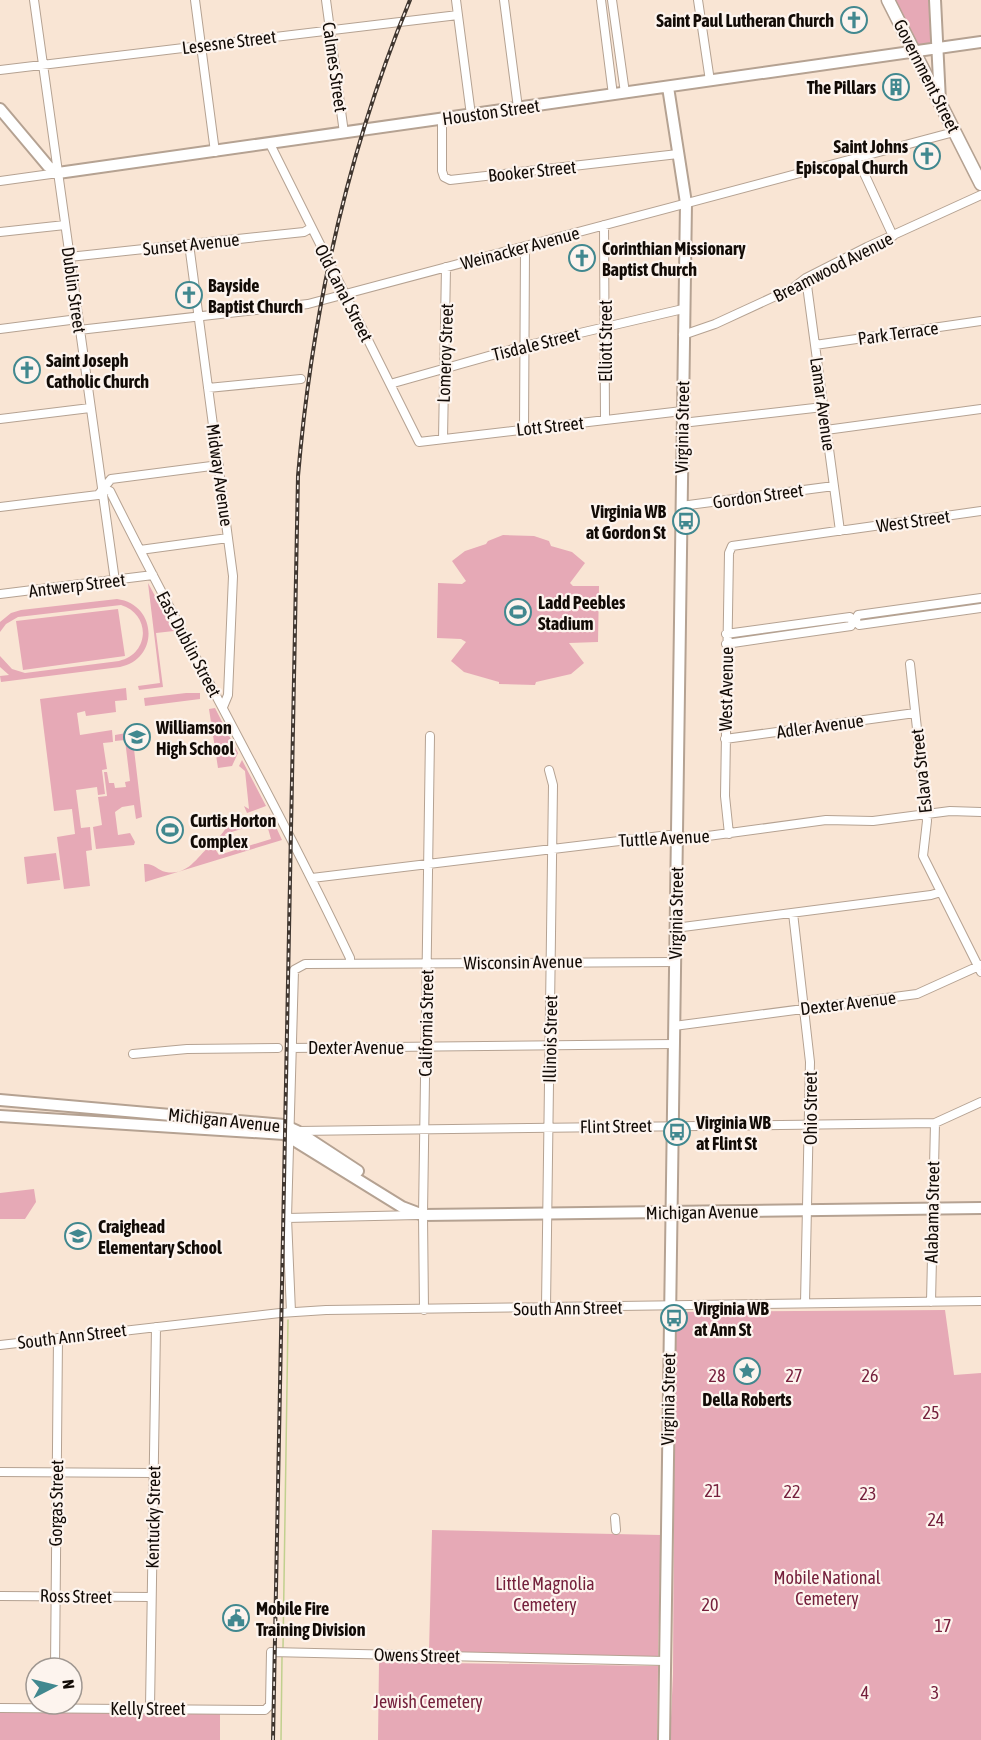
<svg xmlns="http://www.w3.org/2000/svg" width="981" height="1740" viewBox="0 0 981 1740" font-family="'Asap Condensed',sans-serif">
<rect width="100%" height="100%" fill="#f9e5d4"/>
<path fill="#e6a9b6" d="M888,0H935L938,48L915,51Z
M503,535L534,536L549,541L551,546L572,552L585,563L570,583L573,586H599L598,642L569,643L584,663L571,674L536,682L535,685L499,684V682L464,672L451,661L466,642L461,639L437,638L438,583L462,584L466,581L452,561L465,551L486,544L488,541Z
M148,583L174,631L156,633L163,687L139,690L138,686L160,683Z
M117,599C157,604 160,659 120,667L1,682L0,676L9,675L0,667V656L12,669L25,673L119,661C150,654 151,614 121,605L18,617L6,624L0,632V622L11,613L21,610Z
M118,609L125,656L23,670L16,621Z
M126,688L127,700L115,701L116,712L86,716L85,711L77,713L80,735L112,730L113,742L103,743L107,769L102,770L105,794L98,795L97,787L76,790L81,828L90,827L92,850L86,851L90,886L64,889L57,837L75,834L72,809L54,811L40,699Z
M186,693H200V699L145,706L144,698Z
M215,708L238,753L232,766L218,768L209,709Z
M132,732L142,817L136,819L134,805L122,807L115,812L118,835L130,833L135,842L134,845L96,849L93,827L102,825L98,797L107,796L104,772H107L109,783H114L115,788L126,787L125,782L130,781L125,740L115,741V735Z
M242,760L266,806L247,813L244,806L249,809L245,771L239,766Z
M270,814L282,840L145,882L144,864C154,863 157,870 166,872C189,876 197,856 212,844L219,855L271,839L265,818Z
M256,818L261,828L258,824L225,834L227,840L220,842L217,840L227,827Z
M56,853L60,880L27,884L24,857Z
M34,1189L36,1202L25,1219H0V1193Z
M945,1310L954,1375L981,1373V1740H670L673,1674L675,1312Z
M432,1530L661,1535L658,1657L429,1652Z
M379,1662L658,1666L657,1740H378Z
M0,1708L220,1712V1740H0Z"/>
<g fill="none" stroke-linecap="round" stroke-linejoin="round">
<path stroke="#c1d08e" stroke-width="1.5" d="M283,1648L288,1320
M281,1740L282,1657"/>
<defs>
<path id="street" d="M34,0L115,581
M195,0L215,152
M326,0L344,133
M456,0L471,115
M504,0L518,108
M601,0L613,95
M612,0L625,93
M698,0L710,81
M0,70L458,15
M442,119V171L444,177L450,180L678,154
M270,144L419,442L682,411
M857,158L893,236
M0,181L58,173
M604,225L605,420
M0,232L65,225
M189,244L233,576L228,695L223,707
M69,257L304,232L311,228
M806,278L840,531
M0,329L78,319
M79,330L308,304L954,132
M683,335L715,324L793,288L806,278L867,247L981,195
M815,345L981,321
M390,384L524,346L683,309
M208,388L301,379
M0,419L90,408
M682,423L823,407
M524,429L525,248
M826,430L981,409
M443,439L446,267
M103,489L110,491C188,648 275,800 350,958V964
M681,506L834,486
M0,507L98,495L111,479L219,465
M846,530L981,511
M140,550L228,538
M0,594L153,575
M981,598L858,615L855,621L859,625L981,608
M726,644L851,626L853,621L850,617L726,634
M910,664L927,821L923,856L981,972
M725,739L915,713
M729,834L725,796L729,553L732,546L844,530
M312,878L669,835L693,838L826,820L873,821L950,811L981,812
M793,913L810,1062L805,1303
M675,928L931,895L941,892
M674,1026L917,994L981,965
M290,1048L674,1044
M133,1054L187,1049L278,1048
M297,1131L935,1123L981,1102
M287,1218L418,1215
M931,1302L935,1123
M546,1307L553,785L549,770
M424,1310L423,1215L430,736
M291,1312L287,1218L294,970L305,964L675,962
M0,1345L280,1313L326,1310L981,1301
M0,1472L154,1473
M615,1518L616,1530
M0,1596L151,1597
M55,1668L58,1338
M0,1708L265,1710L270,1705L271,1652L665,1661
M150,1708L156,1327"/>
<path id="secondary" d="M935,0L940,101
M0,109L48,166L58,173L981,42
M0,1100L284,1125L297,1131L358,1171
M0,1116L284,1134L402,1207L423,1215L981,1208
M664,1740L686,203L668,87"/>
<path id="primary" d="M888,0L981,184"/>
</defs>
<use href="#street" stroke="#b5a292" stroke-width="10"/>
<use href="#secondary" stroke="#b5a292" stroke-width="14"/>
<use href="#primary" stroke="#b5a292" stroke-width="15"/>
<use href="#street" stroke="#fff" stroke-width="8"/>
<use href="#secondary" stroke="#fff" stroke-width="10"/>
<use href="#primary" stroke="#fff" stroke-width="12"/>
<defs>
<path id="rail" d="M273,1740L298,476C312,313 347,152 410,0"/>
</defs>
<use href="#rail" stroke="#40362f" stroke-width="4"/>
<use href="#rail" stroke="#fdf4ee" stroke-width="1.5" stroke-dasharray="4.5" stroke-linecap="butt"/>
</g>
<defs>
<symbol id="church-ring" viewBox="-11 -11 22 22"><circle r="9.5" fill="#fdf4ee" stroke="#41888f" stroke-width="1.5"/><path d="M-1.2-6h2.4v3.5h3.3v2.4h-3.3V6h-2.4V-.1h-3.3v-2.4h3.3Z" fill="#41888f"/></symbol>
<symbol id="building-ring" viewBox="-11 -11 22 22"><circle r="9.5" fill="#fdf4ee" stroke="#41888f" stroke-width="1.5"/><path d="M-4-6H4V6H1V3H-1V6H-4ZM-2.5-4.3h1.7v1.8h-1.7ZM.8-4.3h1.7v1.8H.8ZM-2.5-1h1.7V.8h-1.7ZM.8-1h1.7V.8H.8Z" fill="#41888f"/></symbol>
<symbol id="bus-ring" viewBox="-11 -11 22 22"><circle r="9.5" fill="#fdf4ee" stroke="#41888f" stroke-width="1.5"/><path d="M-5-6H5V4H4V6H2V4H-2V6H-4V4H-5ZM-3.5-4V0h7V-4ZM-3.5 1.2v1.5H-2V1.2ZM2 1.2v1.5H3.5V1.2Z" fill="#41888f"/></symbol>
<symbol id="stadium-ring" viewBox="-11 -11 22 22"><circle r="9.5" fill="#fdf4ee" stroke="#41888f" stroke-width="1.5"/><path d="M0-5a6.5 5 0 1 0 0 10a6.5 5 0 1 0 0-10ZM-3.5-1.8h7v3.6h-7Z" fill="#41888f"/></symbol>
<symbol id="school-ring" viewBox="-11 -11 22 22"><circle r="9.5" fill="#fdf4ee" stroke="#41888f" stroke-width="1.5"/><path d="M0-5L7-2L0 1L-7-2ZM-4 1L0 2.5L4 1V4Q0 6-4 4Z" fill="#41888f"/></symbol>
<symbol id="sight-ring" viewBox="-11 -11 22 22"><circle r="9.5" fill="#fdf4ee" stroke="#41888f" stroke-width="1.5"/><path d="M0-6L1.8-2.2L6-1.7L2.9 1.2L3.7 5.4L0 3.3L-3.7 5.4L-2.9 1.2L-6-1.7L-1.8-2.2Z" fill="#41888f"/></symbol>
<symbol id="civic-ring" viewBox="-11 -11 22 22"><circle r="9.5" fill="#fdf4ee" stroke="#41888f" stroke-width="1.5"/><path d="M-.6-6.5H3V-4.5H.6V-3L4-1V1h2V6H-6V1h2V-1L-.6-3ZM-1.2 2.5V6h2.4V2.5Z" fill="#41888f"/></symbol>
</defs>
<g fill-rule="evenodd">
<use href="#church-ring" x="839" y="5" width="30" height="30"/>
<use href="#building-ring" x="881" y="72" width="30" height="30"/>
<use href="#church-ring" x="912" y="141" width="30" height="30"/>
<use href="#church-ring" x="567" y="243" width="30" height="30"/>
<use href="#church-ring" x="174" y="280" width="30" height="30"/>
<use href="#church-ring" x="12" y="355" width="30" height="30"/>
<use href="#bus-ring" x="671" y="506" width="30" height="30"/>
<use href="#stadium-ring" x="503" y="597" width="30" height="30"/>
<use href="#school-ring" x="122" y="722" width="30" height="30"/>
<use href="#stadium-ring" x="155" y="815" width="30" height="30"/>
<use href="#bus-ring" x="662" y="1117" width="30" height="30"/>
<use href="#school-ring" x="63" y="1221" width="30" height="30"/>
<use href="#bus-ring" x="659" y="1303" width="30" height="30"/>
<use href="#sight-ring" x="732" y="1356" width="30" height="30"/>
<use href="#civic-ring" x="221" y="1603" width="30" height="30"/>
</g>
<g text-anchor="middle" dominant-baseline="central" stroke-width="4.5" stroke-linejoin="round" paint-order="stroke">
<g font-size="18" font-weight="bold" fill="#120b06" stroke="#fdf4ee" text-anchor="start">
<text x="834" y="20" text-anchor="end">Saint Paul Lutheran Church</text>
<text x="876" y="87" text-anchor="end">The Pillars</text>
<text x="908" y="146" text-anchor="end">Saint Johns<tspan x="908" dy="21">Episcopal Church</tspan></text>
<text x="602" y="248">Corinthian Missionary<tspan x="602" dy="21">Baptist Church</tspan></text>
<text x="208" y="285">Bayside<tspan x="208" dy="21">Baptist Church</tspan></text>
<text x="46" y="360">Saint Joseph<tspan x="46" dy="21">Catholic Church</tspan></text>
<text x="666" y="511" text-anchor="end">Virginia WB<tspan x="666" dy="21">at Gordon St</tspan></text>
<text x="538" y="602">Ladd Peebles<tspan x="538" dy="21">Stadium</tspan></text>
<text x="156" y="727">Williamson<tspan x="156" dy="21">High School</tspan></text>
<text x="190" y="820">Curtis Horton<tspan x="190" dy="21">Complex</tspan></text>
<text x="696" y="1122">Virginia WB<tspan x="696" dy="21">at Flint St</tspan></text>
<text x="98" y="1226">Craighead<tspan x="98" dy="21">Elementary School</tspan></text>
<text x="694" y="1308">Virginia WB<tspan x="694" dy="21">at Ann St</tspan></text>
<text x="747" y="1399" text-anchor="middle">Della Roberts</text>
<text x="256" y="1608">Mobile Fire<tspan x="256" dy="21">Training Division</tspan></text>
</g>
<g font-size="18" fill="#120b06" stroke="#fdf4ee">
<text transform="translate(229 42) rotate(-7)">Lesesne Street</text>
<text transform="translate(335 67) rotate(82)">Calmes Street</text>
<text transform="translate(927 76) rotate(63)">Government Street</text>
<text transform="translate(491 112) rotate(-8)">Houston Street</text>
<text transform="translate(532 171) rotate(-6)">Booker Street</text>
<text transform="translate(191 244) rotate(-6)">Sunset Avenue</text>
<text transform="translate(520 248) rotate(-15)">Weinacker Avenue</text>
<text transform="translate(833 267) rotate(-27)">Breamwood Avenue</text>
<text transform="translate(74 290) rotate(82)">Dublin Street</text>
<text transform="translate(344 293) rotate(63)">Old Canal Street</text>
<text transform="translate(898 333) rotate(-8)">Park Terrace</text>
<text transform="translate(605 341) rotate(-90)">Elliott Street</text>
<text transform="translate(536 344) rotate(-14)">Tisdale Street</text>
<text transform="translate(445 353) rotate(-88)">Lomeroy Street</text>
<text transform="translate(823 404) rotate(82)">Lamar Avenue</text>
<text transform="translate(550 426) rotate(-6)">Lott Street</text>
<text transform="translate(682 427) rotate(-89)">Virginia Street</text>
<text transform="translate(220 475) rotate(82)">Midway Avenue</text>
<text transform="translate(758 496) rotate(-8)">Gordon Street</text>
<text transform="translate(913 521) rotate(-8)">West Street</text>
<text transform="translate(77 585) rotate(-7)">Antwerp Street</text>
<text transform="translate(189 644) rotate(62)">East Dublin Street</text>
<text transform="translate(726 689) rotate(-89)">West Avenue</text>
<text transform="translate(820 726) rotate(-8)">Adler Avenue</text>
<text transform="translate(921 771) rotate(-96)">Eslava Street</text>
<text transform="translate(664 838) rotate(-3)">Tuttle Avenue</text>
<text transform="translate(676 913) rotate(-89)">Virginia Street</text>
<text transform="translate(523 962) rotate(-1)">Wisconsin Avenue</text>
<text transform="translate(848 1003) rotate(-7)">Dexter Avenue</text>
<text transform="translate(426 1023) rotate(-89)">California Street</text>
<text transform="translate(550 1039) rotate(-89)">Illinois Street</text>
<text x="356" y="1047">Dexter Avenue</text>
<text transform="translate(810 1108) rotate(-90)">Ohio Street</text>
<text transform="translate(224 1120) rotate(6)">Michigan Avenue</text>
<text transform="translate(616 1126) rotate(-1)">Flint Street</text>
<text transform="translate(702 1212) rotate(-1)">Michigan Avenue</text>
<text transform="translate(932 1212) rotate(-89)">Alabama Street</text>
<text transform="translate(568 1308) rotate(-1)">South Ann Street</text>
<text transform="translate(72 1336) rotate(-7)">South Ann Street</text>
<text transform="translate(668 1399) rotate(-89)">Virginia Street</text>
<text transform="translate(56 1503) rotate(-89)">Gorgas Street</text>
<text transform="translate(153 1517) rotate(-89)">Kentucky Street</text>
<text transform="translate(76 1596) rotate(1)">Ross Street</text>
<text transform="translate(417 1655) rotate(1)">Owens Street</text>
<text x="148" y="1708">Kelly Street</text>
</g>
<g font-size="18" fill="#75203c" stroke="#fdf4ee">
<text x="717" y="1375">28</text>
<text x="794" y="1375">27</text>
<text x="870" y="1375">26</text>
<text x="931" y="1412">25</text>
<text x="713" y="1490">21</text>
<text x="792" y="1491">22</text>
<text x="868" y="1493">23</text>
<text x="936" y="1519">24</text>
<text x="827" y="1577">Mobile National<tspan x="827" dy="21">Cemetery</tspan></text>
<text x="545" y="1583">Little Magnolia<tspan x="545" dy="21">Cemetery</tspan></text>
<text x="710" y="1604">20</text>
<text x="943" y="1625">17</text>
<text x="865" y="1692">4</text>
<text x="935" y="1692">3</text>
<text x="428" y="1701">Jewish Cemetery</text>
</g>
</g>
<g transform="translate(54 1686) rotate(83)"><circle r="28" fill="#fdf4ee" stroke="#9f9791" stroke-width="1.5"/>
<path d="M0-4.5L10 22L0 15L-10 22Z" fill="#41888f"/>
<text y="-9" font-size="16" font-weight="bold" text-anchor="middle" fill="#120b06">N</text>
</g>
</svg>
